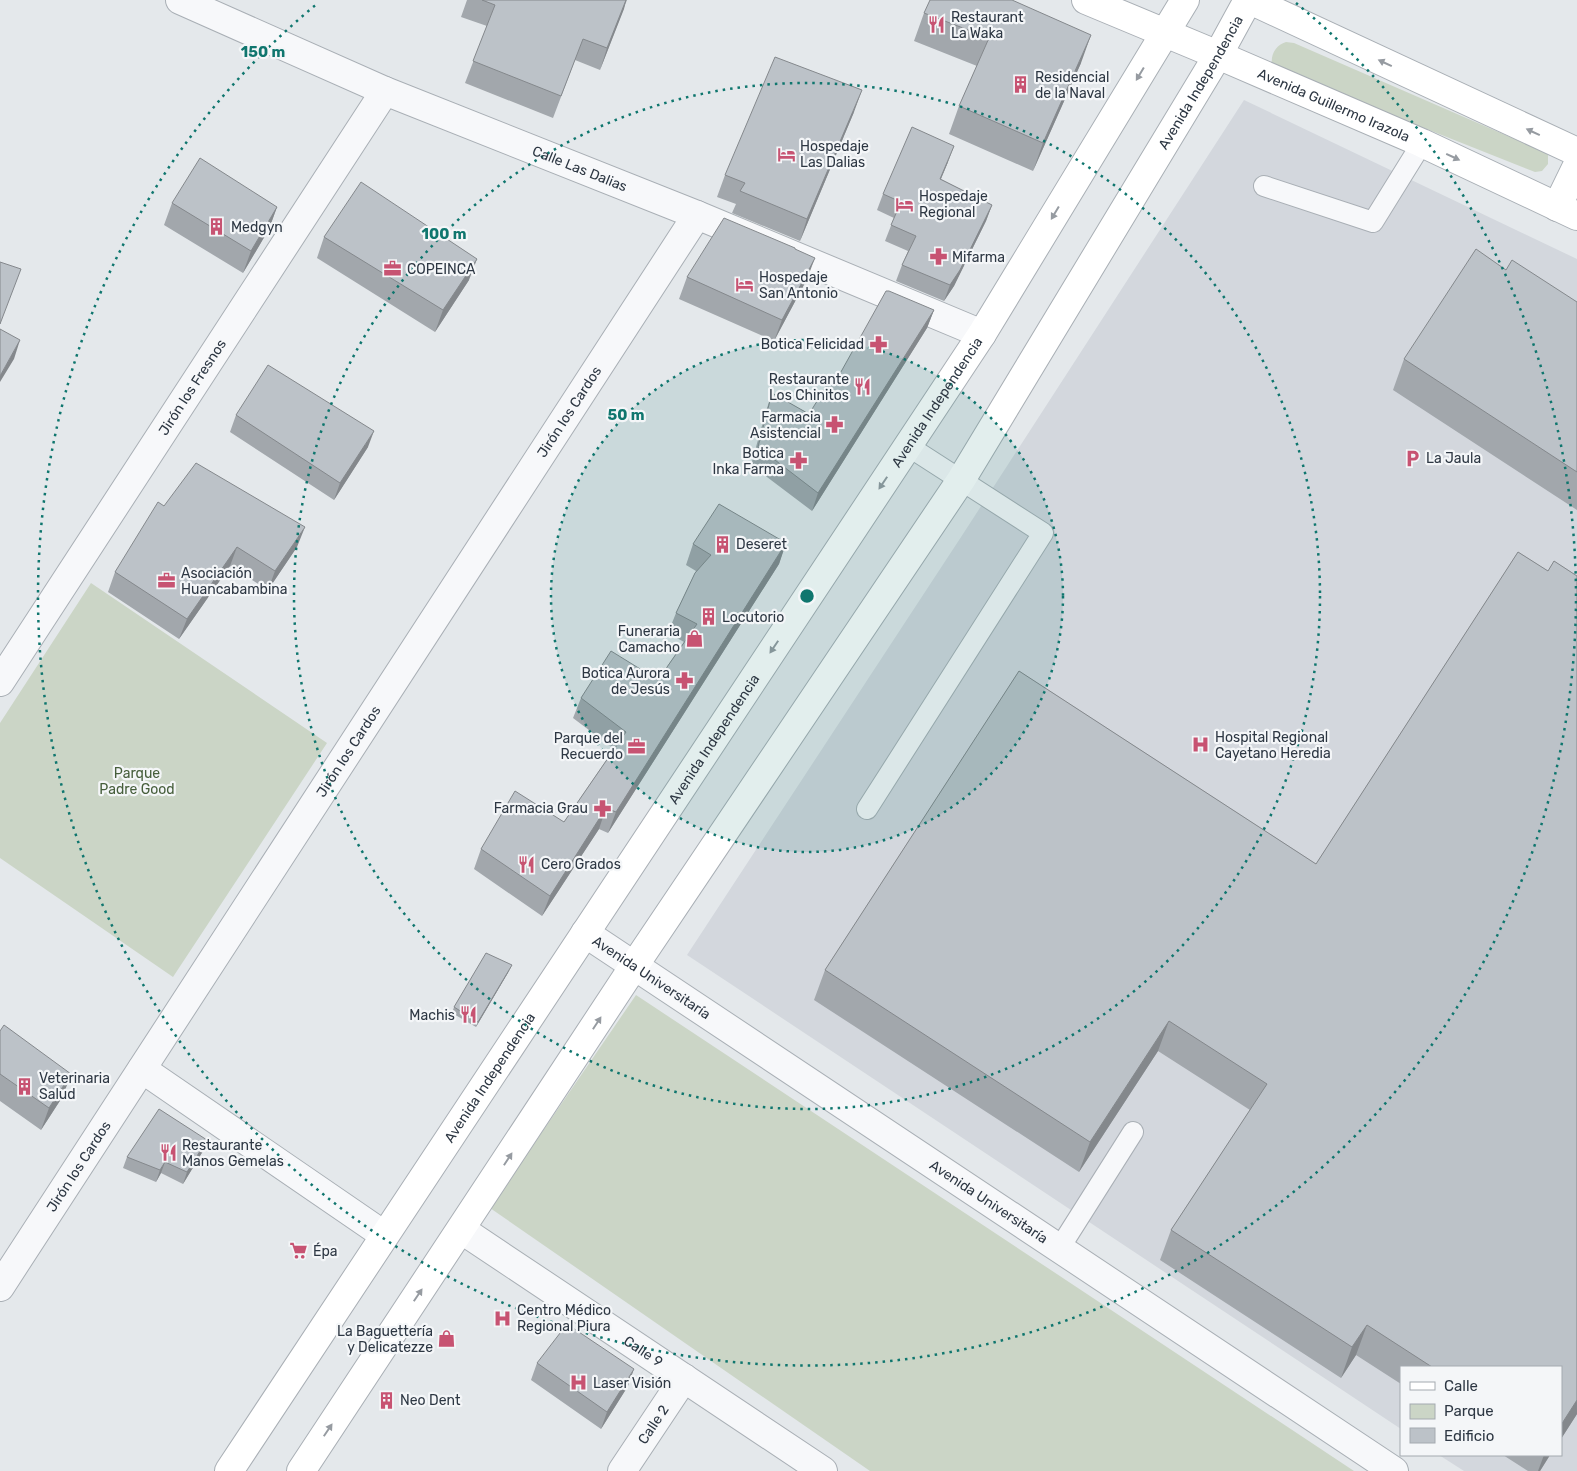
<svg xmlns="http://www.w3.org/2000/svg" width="1577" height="1471" viewBox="0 0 1577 1471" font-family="Rubik,sans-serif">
<rect width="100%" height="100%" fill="#e4e8eb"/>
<path fill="#d3d7dd" d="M1244,100L1577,259V1471H1464L1439,1455H1561V1367H1401V1429L687,955L963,534Z"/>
<path fill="#cbd5c6" d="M1286,42L1294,43L1542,151L1548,155V164L1542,171L1535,172L1273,68C1269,57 1275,45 1286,42Z
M91,583L327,743L173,977L0,858V723Z
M636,995L1354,1471H870L490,1208Z"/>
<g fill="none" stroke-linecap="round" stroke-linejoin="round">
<defs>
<path id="lane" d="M1264,186L1373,222L1422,143
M867,809L1043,533L908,446
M1059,1249L1133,1132"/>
<g id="street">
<path id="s1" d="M180,0L385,91L697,215L982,334"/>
<path id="s2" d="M0,682L385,91"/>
<path id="s3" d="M585,933L1394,1471"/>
<path d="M142,1069L384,1235"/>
<path id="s4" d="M462,1230L823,1471"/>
<path id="s5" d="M0,1287L697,215"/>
<path id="s6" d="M622,1471L684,1378"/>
</g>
<g id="secondary">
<path id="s7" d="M1086,0L1218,55L1422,143L1577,216"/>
<path d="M1250,0L1577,152"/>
<path d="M1557,207L1577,166"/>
<path id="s8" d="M229,1471L982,334L1185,0"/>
<path id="s9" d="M301,1471L634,966L961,480L1218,55L1248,0"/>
</g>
</defs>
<use href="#lane" stroke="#a9afb5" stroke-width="22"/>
<use href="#street" stroke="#a9afb5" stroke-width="30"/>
<use href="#secondary" stroke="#a9afb5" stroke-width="30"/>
<use href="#lane" stroke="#f7f8fa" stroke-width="20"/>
<use href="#street" stroke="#f7f8fa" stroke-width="28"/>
<use href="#secondary" stroke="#fff" stroke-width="28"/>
</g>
<path fill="#a2a7ac" d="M467,0H627L600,70L575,60L553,118L465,83L487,26L461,17Z
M924,13L1081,63L1033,171L949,134L959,106L977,66L914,41Z
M854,112L800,241L732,213L736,204L717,197L725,175Z
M948,162L941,179L992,205L986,221L954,286L944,301L896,281L902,265L908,251L885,241L894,218L877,210L883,194Z
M172,203L277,207L269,229L243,273L164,225Z
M324,237L469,280L435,332L317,258Z
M795,249L807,279L774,341L679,299L687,277Z
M1506,270L1577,302V510L1393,390L1404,359Z
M934,310L927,328L812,511L751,465L766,411L772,393L809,414L837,379Z
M236,415L368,447L334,500L230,432Z
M164,506L297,547L268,590L230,566L179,639L108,592L115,572Z
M786,543L779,564L608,833L599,829L542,916L474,869L481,849L564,822L614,749L573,718L581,698L658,680L684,642L668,633L676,613L696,571L686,565L693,544Z
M1518,552L1548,571L1554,561L1577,576V1414L1561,1439V1367H1401V1384L1356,1355L1341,1378L1160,1260L1171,1230L1250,1110L1158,1051L1079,1172L814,1000L825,970L1019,671L1316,864Z
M509,971L476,1027L452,1013L454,1007Z
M0,1031L63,1096L41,1130L0,1101Z
M207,1140L203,1151L183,1184L161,1173L156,1182L123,1168L127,1157Z
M537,1363L628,1386L601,1429L531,1380Z
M1503,1455H1550L1540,1471H1528Z"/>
<path fill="#84888c" d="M626,0L624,9L600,70L607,48Z
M1091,35L1081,63L1033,171L1043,143Z
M862,90L854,112L800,241L807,219Z
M954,146L948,162L934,195L940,179Z
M992,205L986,221L954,286L944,301L950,285Z
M277,207L269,229L243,273L251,251Z
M815,258L807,279L774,341L782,320Z
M477,259L469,280L435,332L443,310Z
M934,310L927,328L812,511L818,493Z
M20,340L14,359L0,382V376Z
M374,431L368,447L334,500L340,483Z
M305,527L297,547L268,590L275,571Z
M786,543L779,564L608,833L616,812Z
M237,547L230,566L179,639L187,619Z
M606,808L599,829L542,916L550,896Z
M512,965L509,971L476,1027L478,1022Z
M1169,1021L1158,1051L1079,1172L1090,1142Z
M71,1074L63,1096L41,1130L49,1108Z
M207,1140L203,1151L183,1184L187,1172Z
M165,1162L161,1173L156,1182L160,1170Z
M1367,1325L1356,1355L1341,1378L1352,1347Z
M634,1369L628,1386L601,1429L607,1412Z
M1577,1400V1414L1561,1439V1425Z
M1544,1455H1550L1540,1471H1538Z"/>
<path fill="#bcc2c8" stroke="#84888c" d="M482,0H626L607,48L583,39L561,96L473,61L495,5Z
M930,0H1012L1091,35L1043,143L959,106L989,38L924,13Z
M775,57L862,90L807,219L740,191L745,183L725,175Z
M912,127L954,146L940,179L992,205L960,270L950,285L902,265L916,236L891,225L901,202L883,194Z
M200,158L277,207L251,251L172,203Z
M361,182L477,259L443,310L324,237Z
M724,218L795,248V249L815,258L782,320L687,277Z
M1476,249L1506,270L1512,260L1577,302V472L1404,359Z
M0,262L21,269L0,324Z
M886,291H889L934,310L818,493L758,447L772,393L809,414L832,377L837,379Z
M0,329L20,340L0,376Z
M268,365L374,431L340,483L236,415Z
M196,463L305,527L275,571L237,547L187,619L115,572L158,502L164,506Z
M719,504L786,543L616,812L606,808L550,896L481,849L515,791L564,822L626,732L581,698L611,651L658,680L697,624L676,613L695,573L711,555L693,544Z
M1518,552L1548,571L1554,561L1577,576V1400L1561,1425V1367H1432L1367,1325L1352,1347L1171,1230L1267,1084L1169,1021L1090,1142L825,970L1019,671L1316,864Z
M486,953L512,965L478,1022L454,1007Z
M4,1025L71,1074L49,1108L0,1074V1031Z
M159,1109L207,1140L187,1172L165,1162L160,1170L127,1157Z
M567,1324L634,1369L607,1412L537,1363Z"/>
<defs><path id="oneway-solid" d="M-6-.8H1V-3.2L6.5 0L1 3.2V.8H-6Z" transform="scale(1.25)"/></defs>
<g fill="#969ba1">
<use href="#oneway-solid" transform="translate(1385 63) rotate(-155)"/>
<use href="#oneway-solid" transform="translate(1140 74) rotate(121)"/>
<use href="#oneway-solid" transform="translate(1533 132) rotate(-155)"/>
<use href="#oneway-solid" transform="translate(1453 157) rotate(25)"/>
<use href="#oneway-solid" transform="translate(1055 213) rotate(121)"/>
<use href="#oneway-solid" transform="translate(883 483) rotate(124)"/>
<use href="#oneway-solid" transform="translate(774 647) rotate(124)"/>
<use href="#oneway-solid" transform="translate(597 1023) rotate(-57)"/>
<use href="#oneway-solid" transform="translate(508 1159) rotate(-57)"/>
<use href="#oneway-solid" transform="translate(418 1295) rotate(-56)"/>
<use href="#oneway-solid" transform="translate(328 1430) rotate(-56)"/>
</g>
<circle cx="807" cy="596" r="256" fill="#0f766e" fill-opacity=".12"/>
<g fill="none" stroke="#0f766e" stroke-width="2.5" stroke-dasharray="2.5 5">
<circle cx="807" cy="596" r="256"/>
<circle cx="807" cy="596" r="513"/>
<path d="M1296 3A769 769 0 1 1 318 3"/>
</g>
<defs>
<symbol id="restaurant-bare" viewBox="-9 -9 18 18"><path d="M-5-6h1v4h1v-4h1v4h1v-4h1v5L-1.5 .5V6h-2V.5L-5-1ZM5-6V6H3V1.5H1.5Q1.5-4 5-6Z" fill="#c75372" stroke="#f4f6f8" stroke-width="2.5" paint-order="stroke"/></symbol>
<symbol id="building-bare" viewBox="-9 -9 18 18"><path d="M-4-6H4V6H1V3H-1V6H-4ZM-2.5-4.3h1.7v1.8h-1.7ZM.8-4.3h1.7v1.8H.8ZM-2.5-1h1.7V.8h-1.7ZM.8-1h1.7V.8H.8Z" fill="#c75372" stroke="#f4f6f8" stroke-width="2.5" paint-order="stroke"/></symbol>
<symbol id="hotel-bare" viewBox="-9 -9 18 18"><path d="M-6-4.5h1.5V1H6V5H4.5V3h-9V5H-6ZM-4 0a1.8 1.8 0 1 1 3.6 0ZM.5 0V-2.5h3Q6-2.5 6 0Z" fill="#c75372" stroke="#f4f6f8" stroke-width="2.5" paint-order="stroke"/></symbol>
<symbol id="pharmacy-bare" viewBox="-9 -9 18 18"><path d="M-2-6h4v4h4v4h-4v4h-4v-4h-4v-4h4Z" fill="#c75372" stroke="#f4f6f8" stroke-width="2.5" paint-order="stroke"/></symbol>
<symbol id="office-bare" viewBox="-9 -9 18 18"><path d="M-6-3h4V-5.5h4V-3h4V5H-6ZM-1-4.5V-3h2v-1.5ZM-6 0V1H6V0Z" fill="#c75372" stroke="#f4f6f8" stroke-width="2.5" paint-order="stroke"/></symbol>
<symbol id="parking-bare" viewBox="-9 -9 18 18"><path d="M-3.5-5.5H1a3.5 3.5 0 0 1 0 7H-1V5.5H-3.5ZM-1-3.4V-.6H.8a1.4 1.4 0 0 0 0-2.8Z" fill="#c75372" stroke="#f4f6f8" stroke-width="2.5" paint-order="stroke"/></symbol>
<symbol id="shop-bare" viewBox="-9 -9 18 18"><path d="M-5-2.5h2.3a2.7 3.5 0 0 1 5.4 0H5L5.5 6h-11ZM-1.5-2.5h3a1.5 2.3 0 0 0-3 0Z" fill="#c75372" stroke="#f4f6f8" stroke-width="2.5" paint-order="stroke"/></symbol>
<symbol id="hospital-bare" viewBox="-9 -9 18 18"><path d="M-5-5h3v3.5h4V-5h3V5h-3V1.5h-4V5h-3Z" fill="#c75372" stroke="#f4f6f8" stroke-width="2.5" paint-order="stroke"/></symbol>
<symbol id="supermarket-bare" viewBox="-9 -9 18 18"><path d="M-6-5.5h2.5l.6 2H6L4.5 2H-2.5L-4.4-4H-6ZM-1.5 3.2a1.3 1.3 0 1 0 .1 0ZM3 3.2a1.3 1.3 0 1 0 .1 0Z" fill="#c75372" stroke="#f4f6f8" stroke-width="2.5" paint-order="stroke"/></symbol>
</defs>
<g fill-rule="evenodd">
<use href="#restaurant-bare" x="924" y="12" width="25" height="25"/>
<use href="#building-bare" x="1008" y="72" width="25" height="25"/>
<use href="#hotel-bare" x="774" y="142" width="25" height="25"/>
<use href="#hotel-bare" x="892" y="192" width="25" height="25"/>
<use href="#building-bare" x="204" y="214" width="25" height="25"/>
<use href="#pharmacy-bare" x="926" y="244" width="25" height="25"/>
<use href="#office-bare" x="380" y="256" width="25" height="25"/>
<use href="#hotel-bare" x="732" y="272" width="25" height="25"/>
<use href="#pharmacy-bare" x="866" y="332" width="25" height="25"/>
<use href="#restaurant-bare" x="850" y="374" width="25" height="25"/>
<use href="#pharmacy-bare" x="822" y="412" width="25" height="25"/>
<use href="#parking-bare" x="1400" y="446" width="25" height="25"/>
<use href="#pharmacy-bare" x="786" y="448" width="25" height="25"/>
<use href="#building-bare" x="710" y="532" width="25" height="25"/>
<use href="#office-bare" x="154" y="568" width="25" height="25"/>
<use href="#building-bare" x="696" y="604" width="25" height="25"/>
<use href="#shop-bare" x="682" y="626" width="25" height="25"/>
<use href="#pharmacy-bare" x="672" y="668" width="25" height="25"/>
<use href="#hospital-bare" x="1188" y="732" width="25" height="25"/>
<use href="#office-bare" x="624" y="734" width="25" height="25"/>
<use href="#pharmacy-bare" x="590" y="796" width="25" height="25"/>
<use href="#restaurant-bare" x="514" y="852" width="25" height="25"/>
<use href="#restaurant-bare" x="456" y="1002" width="25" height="25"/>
<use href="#building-bare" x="12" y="1074" width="25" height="25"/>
<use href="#restaurant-bare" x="156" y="1140" width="25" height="25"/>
<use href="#supermarket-bare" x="286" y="1238" width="25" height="25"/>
<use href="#hospital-bare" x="490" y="1306" width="25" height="25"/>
<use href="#shop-bare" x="434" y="1326" width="25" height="25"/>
<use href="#hospital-bare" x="566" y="1370" width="25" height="25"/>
<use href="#building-bare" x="374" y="1388" width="25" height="25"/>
</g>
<g text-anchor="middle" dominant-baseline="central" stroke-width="4.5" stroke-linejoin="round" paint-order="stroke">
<g font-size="14" fill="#2d3743" stroke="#f4f6f8" text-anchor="start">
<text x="951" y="17">Restaurant<tspan x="951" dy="16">La Waka</tspan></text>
<text x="1035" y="77">Residencial<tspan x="1035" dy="16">de la Naval</tspan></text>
<text x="800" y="146">Hospedaje<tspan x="800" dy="16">Las Dalias</tspan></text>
<text x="919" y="196">Hospedaje<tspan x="919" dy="16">Regional</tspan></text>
<text x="231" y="227">Medgyn</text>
<text x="952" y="257">Mifarma</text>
<text x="407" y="269">COPEINCA</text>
<text x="759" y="277">Hospedaje<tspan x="759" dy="16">San Antonio</tspan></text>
<text x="864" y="344" text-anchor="end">Botica Felicidad</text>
<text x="849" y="379" text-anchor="end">Restaurante<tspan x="849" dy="16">Los Chinitos</tspan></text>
<text x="821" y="417" text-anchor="end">Farmacia<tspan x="821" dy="16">Asistencial</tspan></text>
<text x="784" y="453" text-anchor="end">Botica<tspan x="784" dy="16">Inka Farma</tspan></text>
<text x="1426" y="458">La Jaula</text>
<text x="736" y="544">Deseret</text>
<text x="181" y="573">Asociación<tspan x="181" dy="16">Huancabambina</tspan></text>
<text x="722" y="617">Locutorio</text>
<text x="680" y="631" text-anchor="end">Funeraria<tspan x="680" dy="16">Camacho</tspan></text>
<text x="670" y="673" text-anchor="end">Botica Aurora<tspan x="670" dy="16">de Jesús</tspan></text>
<text x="1215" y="737">Hospital Regional<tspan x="1215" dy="16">Cayetano Heredia</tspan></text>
<text x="623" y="738" text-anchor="end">Parque del<tspan x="623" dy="16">Recuerdo</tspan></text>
<text x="588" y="808" text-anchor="end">Farmacia Grau</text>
<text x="541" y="864">Cero Grados</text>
<text x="455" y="1015" text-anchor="end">Machis</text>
<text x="39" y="1078">Veterinaria<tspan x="39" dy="16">Salud</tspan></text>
<text x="182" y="1145">Restaurante<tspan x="182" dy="16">Manos Gemelas</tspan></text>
<text x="313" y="1251">Épa</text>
<text x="517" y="1310">Centro Médico<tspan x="517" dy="16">Regional Piura</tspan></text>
<text x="433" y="1331" text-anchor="end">La Baguettería<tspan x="433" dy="16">y Delicatezze</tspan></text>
<text x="593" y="1383">Laser Visión</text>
<text x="400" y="1400">Neo Dent</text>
</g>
<g font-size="14" fill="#2d3743" stroke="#f4f6f8">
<text stroke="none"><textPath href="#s9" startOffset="1655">Avenida Independencia</textPath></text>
<text stroke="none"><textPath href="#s7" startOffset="269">Avenida Guillermo Irazola</textPath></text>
<text stroke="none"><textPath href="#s1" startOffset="434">Calle Las Dalias</textPath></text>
<text stroke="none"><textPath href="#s2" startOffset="352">Jirón los Fresnos</textPath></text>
<text stroke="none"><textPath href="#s8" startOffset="1282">Avenida Independencia</textPath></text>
<text stroke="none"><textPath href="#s5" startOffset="1044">Jirón los Cardos</textPath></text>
<text stroke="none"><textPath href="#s8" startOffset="878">Avenida Independencia</textPath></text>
<text stroke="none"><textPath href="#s5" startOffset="639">Jirón los Cardos</textPath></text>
<text stroke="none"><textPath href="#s3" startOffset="80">Avenida Universitaría</textPath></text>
<text stroke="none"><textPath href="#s8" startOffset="472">Avenida Independencia</textPath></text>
<text stroke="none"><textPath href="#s5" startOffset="144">Jirón los Cardos</textPath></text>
<text stroke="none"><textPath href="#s3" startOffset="485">Avenida Universitaría</textPath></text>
<text stroke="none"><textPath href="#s4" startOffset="218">Calle 9</textPath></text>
<text stroke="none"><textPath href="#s6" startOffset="56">Calle 2</textPath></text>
</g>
<g font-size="14" fill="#465e3b" stroke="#f4f6f8">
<text x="137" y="773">Parque<tspan x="137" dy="16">Padre Good</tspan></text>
</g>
</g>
<circle cx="807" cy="596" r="8" fill="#0f766e" stroke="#f4f6f8" stroke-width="2.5"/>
<g font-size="15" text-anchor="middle" font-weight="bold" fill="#0f766e" stroke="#f4f6f8" stroke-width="4.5" stroke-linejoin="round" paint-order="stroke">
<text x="263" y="57">150 m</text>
<text x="444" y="239">100 m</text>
<text x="626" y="420">50 m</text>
</g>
<rect x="1400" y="1366" width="162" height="90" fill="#f4f6f8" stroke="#a4aab0"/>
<rect x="1410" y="1382" width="25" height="8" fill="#ffffff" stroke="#a4aab0"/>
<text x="1444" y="1391" font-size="15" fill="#2d3743">Calle</text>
<rect x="1410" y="1404" width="25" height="15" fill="#cbd5c6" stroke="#a4aab0"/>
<text x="1444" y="1416" font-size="15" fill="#2d3743">Parque</text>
<rect x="1410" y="1428" width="25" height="15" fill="#bcc2c8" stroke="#a4aab0"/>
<text x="1444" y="1441" font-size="15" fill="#2d3743">Edificio</text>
</svg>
